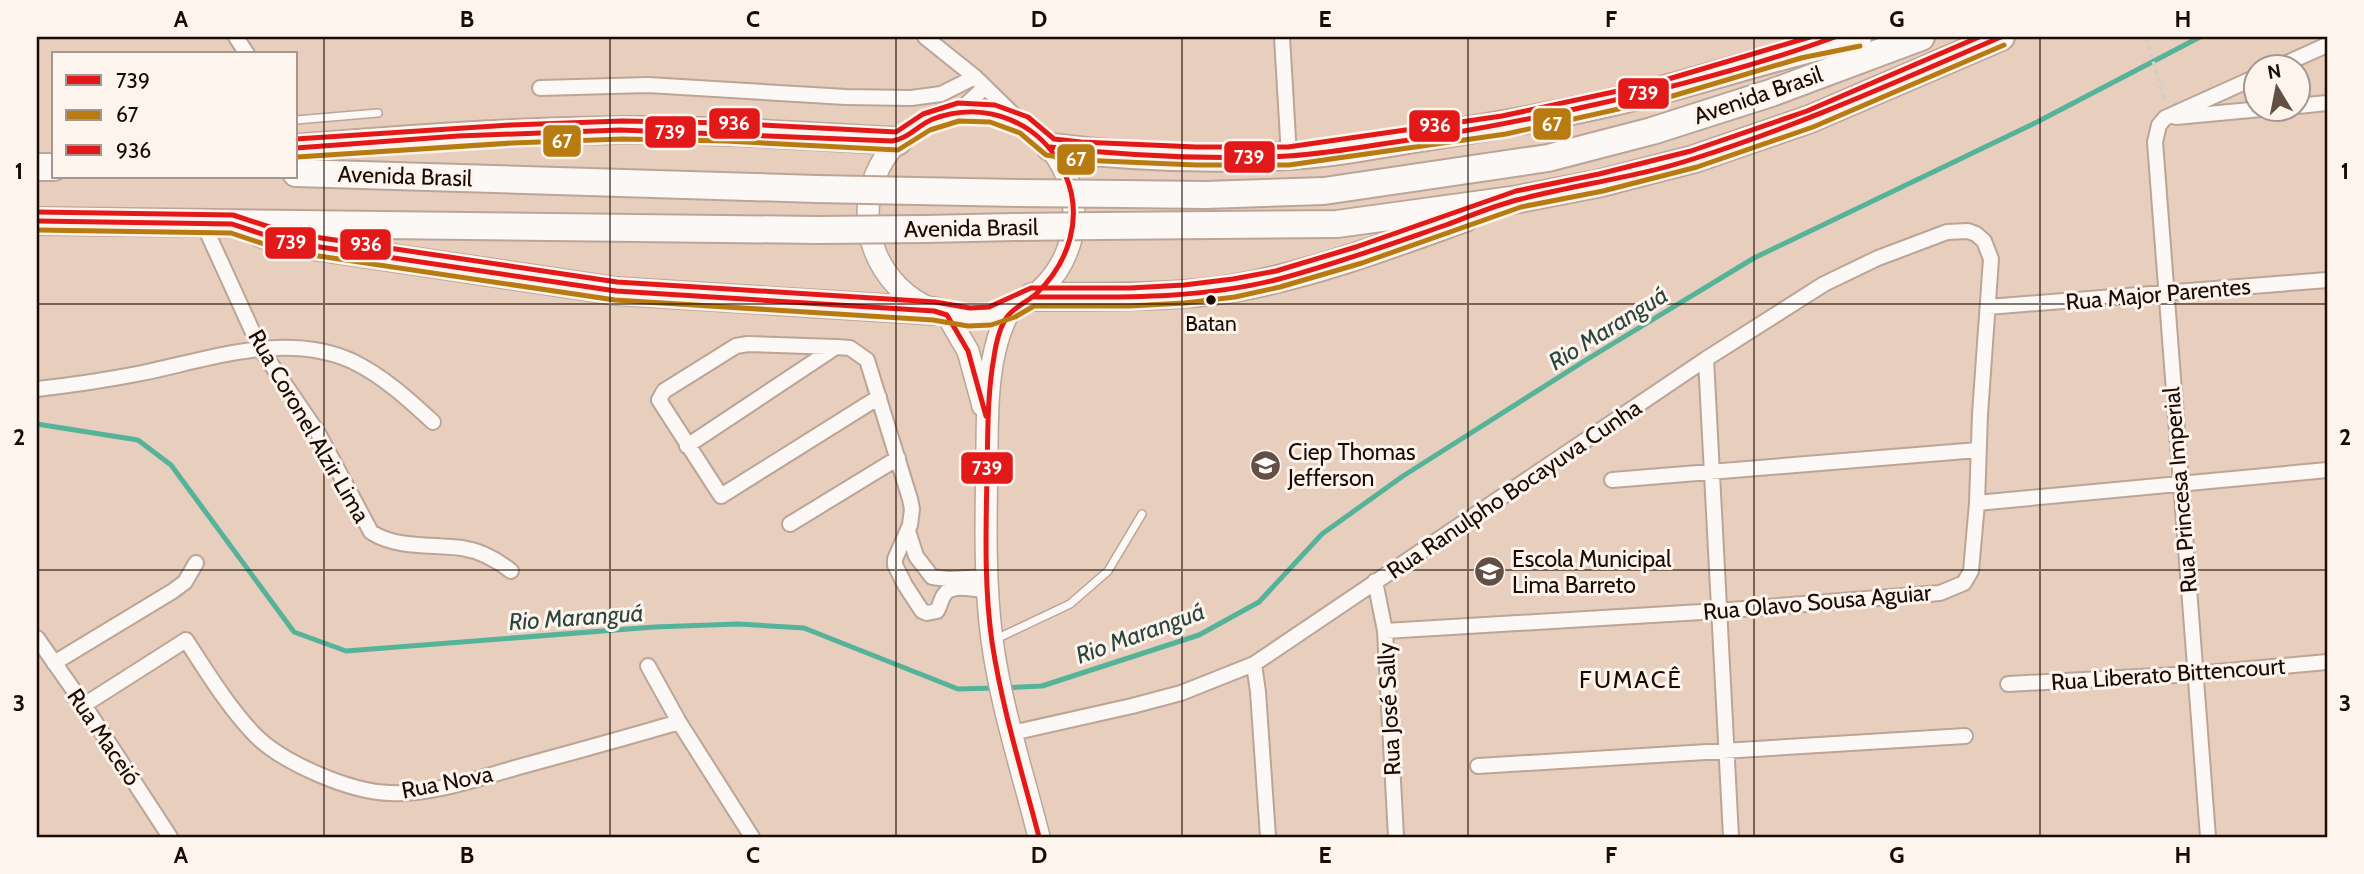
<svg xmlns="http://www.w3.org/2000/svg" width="2364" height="874" viewBox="0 0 2364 874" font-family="Cabin,sans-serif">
<rect width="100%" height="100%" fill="#e8cebd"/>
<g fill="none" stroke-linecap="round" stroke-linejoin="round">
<path stroke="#55b39a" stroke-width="5" d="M37,424L138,440L171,465L294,632L346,651L654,627L738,624L804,628L958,689L995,688
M1004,688L1042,686L1199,635L1259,602L1322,534L1403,476L1586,360L1754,258L2037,122L2200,37"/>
<defs>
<path id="service" d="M296,120L378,113
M996,639L1070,604L1108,571L1142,514"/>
<path id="minor" d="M236,37L247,54
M925,37L975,77L1024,125
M1282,37L1289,156
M2280,66L2327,45
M540,88L648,85L846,97L911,98L941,94L975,77
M2298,106L2327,103
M958,112L985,87
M2176,117L2272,108
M203,223L260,348L318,433L371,532C397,549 432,544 462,548C481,551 496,559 511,571
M1988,307L2327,280
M1706,359L1731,837
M37,389C73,385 107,380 142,373C210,359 286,331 352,361C383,376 408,399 433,422
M879,397L721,496L659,400L664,391L736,346L748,344L836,347L850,348L867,360L910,499L912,509L910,525L895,559V565L905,585L922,611L927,613L937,611C940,606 941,599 944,595C952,582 976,590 988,591
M687,446L836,347
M1612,480L1978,450
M1977,503L2327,470
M790,524L898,458
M908,531L916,556L932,577L948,579L988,577
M1375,581L1385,631L1396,837
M37,638L84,705L170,837
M54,663L173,591L185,582L196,563
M1254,664L1258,692L1268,837
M648,666L679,722L752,837
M2008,684L2195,674L2327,662
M84,705L186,640C207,672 228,707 255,735C283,763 350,792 390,793C431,795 476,779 515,768C570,753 625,738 679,722
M1012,733L1132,706L1181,693L1254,664L1706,359L1824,284L1878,258L1947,232L1968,231L1976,234L1984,241L1991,259L1980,414L1977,503L1971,571L1964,583L1940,593L1718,611L1385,631
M1478,766L1965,736
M2208,837L2155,142L2159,125L2165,118L2256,77"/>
<path id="secondary" d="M868 214a103 103 0 1 1 206 0a103 103 0 1 1-206 0Z
M1011,309C987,348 987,409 987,454C986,516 984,579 992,640C1001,707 1023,773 1039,837
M947,315L968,351L983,406"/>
<path id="motorway" d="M1050,147C1127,157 1209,160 1288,156C1330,154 1372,146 1414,139C1496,126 1578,112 1658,91C1725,73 1791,52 1858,37
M296,148C404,139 512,131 621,130C713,129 806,136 898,141
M37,167H54
M296,173L817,189
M916,191L1018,193
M1123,194L1205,195L1324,191L1548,158L1652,131L1771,93L1921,37
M37,221L818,230
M1100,226L1337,224L1519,199L1601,183L1694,159L1810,119L2001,37
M925,229L1014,227
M260,233L286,242L616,291L934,311
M1032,297C1100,296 1168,299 1235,288C1314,274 1390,245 1465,218"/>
</defs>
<use href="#service" stroke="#baa598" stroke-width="10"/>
<use href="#minor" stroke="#baa598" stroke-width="18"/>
<use href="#secondary" stroke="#baa598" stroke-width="24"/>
<use href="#motorway" stroke="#baa598" stroke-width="30"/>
<path stroke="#d5cdc7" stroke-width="3.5" stroke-dasharray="5 3.5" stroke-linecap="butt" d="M2055,37L2070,39L2075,37
M2146,37L2165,102"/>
<use href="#service" stroke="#fcf8f5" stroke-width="7"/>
<use href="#minor" stroke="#fcf8f5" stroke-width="14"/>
<use href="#secondary" stroke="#fcf8f5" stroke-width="21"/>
<use href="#motorway" stroke="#fcf8f5" stroke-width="26"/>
<defs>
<path id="motorway-bridge" d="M817,189L916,191
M1018,193L1123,194
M1014,227L1100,226
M818,230L925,229"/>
</defs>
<use href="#motorway-bridge" stroke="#baa598" stroke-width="30" stroke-linecap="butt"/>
<use href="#motorway-bridge" stroke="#fcf8f5" stroke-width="26"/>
<defs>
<path id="bus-1" d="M1050,147C1129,156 1208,160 1288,156C1320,154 1351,149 1382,144C1447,135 1511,123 1575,109C1663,90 1750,68 1835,37
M296,148L458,136L620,130L892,141C908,139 918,125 933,119C986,99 1043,123 1065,174C1084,217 1069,263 1036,294C1027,302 1014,307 1007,317C999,328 996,343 994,357C987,395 988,434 987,473C986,529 984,586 992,642C1002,708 1022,772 1039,837
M37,221L232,224L286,242L616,291L934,311L947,315L968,351L986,416
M1032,297C1115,297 1199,300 1279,279C1336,264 1391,244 1446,225C1470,216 1495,205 1521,199C1579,184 1639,177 1696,158C1801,125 1900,80 2001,37"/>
<path id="bus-2" d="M297,157L512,143L622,139L726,141L898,150L930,130L959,121L990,122L1020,133L1046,155L1079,160L1196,165H1289L1506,134L1659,100L1801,58L1860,46
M37,230L231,233L285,251L615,300L933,320L968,326L991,325L1015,317L1034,306H1130L1185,303L1235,297L1280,287L1362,263L1521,207L1603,191L1697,167L1813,127L2004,45"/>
<path id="bus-3" d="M296,139L511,125L622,121L726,123L896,132L923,114L958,103L995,105L1028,117L1054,139L1081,142L1196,147H1288L1502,116L1655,83L1810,37
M37,212L233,215L288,233L617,282L935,302L970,308L989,307L1031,288H1130L1184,285L1233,279L1276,271L1356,247L1516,191L1599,174L1691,151L1807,111L1979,37"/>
</defs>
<use href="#bus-1" stroke="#fef4ee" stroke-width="10"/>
<use href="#bus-2" stroke="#fef4ee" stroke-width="10"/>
<use href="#bus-3" stroke="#fef4ee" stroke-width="10"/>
<use href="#bus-1" stroke="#e31919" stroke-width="5"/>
<use href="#bus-2" stroke="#b87b11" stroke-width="5"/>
<use href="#bus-3" stroke="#e31919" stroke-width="5"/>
</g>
<path fill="none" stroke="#1b0b02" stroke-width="2" stroke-opacity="0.55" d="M324,37V837M610,37V837M896,37V837M1182,37V837M1468,37V837M1754,37V837M2040,37V837M37,304H2327M37,570H2327"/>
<defs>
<symbol id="school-disc" viewBox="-11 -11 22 22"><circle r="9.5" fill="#634f43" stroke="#fef4ee"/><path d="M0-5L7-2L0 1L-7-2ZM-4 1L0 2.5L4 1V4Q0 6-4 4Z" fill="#fff"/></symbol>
</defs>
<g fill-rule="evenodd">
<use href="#school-disc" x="1248" y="448" width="35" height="35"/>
<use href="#school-disc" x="1472" y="554" width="35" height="35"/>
</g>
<circle fill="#1b0b02" stroke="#fef4ee" stroke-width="2.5" cx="1211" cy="300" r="6"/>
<g text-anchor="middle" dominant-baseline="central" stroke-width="6" stroke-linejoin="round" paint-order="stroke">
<g font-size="21" fill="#1b0b02" stroke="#fef4ee">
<text x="1211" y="323">Batan</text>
</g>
<g font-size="23" fill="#1b0b02" stroke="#fef4ee">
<text transform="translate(1758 95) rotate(-19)">Avenida Brasil</text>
<text transform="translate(405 176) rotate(2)">Avenida Brasil</text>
<text transform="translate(971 228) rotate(-1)">Avenida Brasil</text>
<text transform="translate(2158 294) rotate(-5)">Rua Major Parentes</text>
<text transform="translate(309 426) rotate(60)">Rua Coronel Alzir Lima</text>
<text transform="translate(1514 489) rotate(-34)">Rua Ranulpho Bocayuva Cunha</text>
<text transform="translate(2180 490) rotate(-95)">Rua Princesa Imperial</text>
<text transform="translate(1817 602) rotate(-5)">Rua Olavo Sousa Aguiar</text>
<text transform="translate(2168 674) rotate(-4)">Rua Liberato Bittencourt</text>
<text transform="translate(1389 709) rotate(-93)">Rua José Sally</text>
<text transform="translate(104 737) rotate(56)">Rua Maceió</text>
<text transform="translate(447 782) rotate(-11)">Rua Nova</text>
</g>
<g font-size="23" fill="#1b0b02" stroke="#fef4ee" text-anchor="start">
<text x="1288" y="452">Ciep Thomas<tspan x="1288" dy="26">Jefferson</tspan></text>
<text x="1512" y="559">Escola Municipal<tspan x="1512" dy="26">Lima Barreto</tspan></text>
</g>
<g font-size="24" font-style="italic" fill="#29453d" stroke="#fef4ee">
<text transform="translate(1608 328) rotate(-32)">Rio Maranguá</text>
<text transform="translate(576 617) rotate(-4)">Rio Maranguá</text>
<text transform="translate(1140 633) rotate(-20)">Rio Maranguá</text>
</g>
<g font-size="24" letter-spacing="2" fill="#1b0b02" stroke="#fef4ee">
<text x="1631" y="679">FUMACÊ</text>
</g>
</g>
<g stroke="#fef4ee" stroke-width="2.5">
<rect x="1617" y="77" width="53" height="33" rx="7" fill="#e31919"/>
<rect x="708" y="107" width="53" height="33" rx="7" fill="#e31919"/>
<rect x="1532" y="107" width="40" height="34" rx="7" fill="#b87b11"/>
<rect x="1408" y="109" width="53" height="34" rx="7" fill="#e31919"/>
<rect x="644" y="115" width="53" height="34" rx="7" fill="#e31919"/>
<rect x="542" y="124" width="40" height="34" rx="7" fill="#b87b11"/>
<rect x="1223" y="140" width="53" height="34" rx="7" fill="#e31919"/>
<rect x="1056" y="143" width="40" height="33" rx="7" fill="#b87b11"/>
<rect x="264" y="226" width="53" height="34" rx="7" fill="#e31919"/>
<rect x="339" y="228" width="53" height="33" rx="7" fill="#e31919"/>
<rect x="960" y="451" width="54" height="34" rx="7" fill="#e31919"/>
</g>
<g font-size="19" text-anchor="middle" font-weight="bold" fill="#fff">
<text x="1643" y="100">739</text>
<text x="734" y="130">936</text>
<text x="1552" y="131">67</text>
<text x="1435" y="132">936</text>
<text x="670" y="139">739</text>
<text x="562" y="148">67</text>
<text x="1249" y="164">739</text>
<text x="1076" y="166">67</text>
<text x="291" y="249">739</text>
<text x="366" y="251">936</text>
<text x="987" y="475">739</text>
</g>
<rect width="2364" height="874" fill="none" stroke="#fef4ee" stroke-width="77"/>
<rect x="52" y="52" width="245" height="126" fill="#fef4ee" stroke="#a39790" stroke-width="2"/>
<rect x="66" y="75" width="35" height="10" fill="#e31919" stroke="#a39790" stroke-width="2"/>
<text x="116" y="88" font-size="21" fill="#1b0b02">739</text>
<rect x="66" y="110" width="35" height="10" fill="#b87b11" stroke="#a39790" stroke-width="2"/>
<text x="116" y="122" font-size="21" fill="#1b0b02">67</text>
<rect x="66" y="145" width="35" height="10" fill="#e31919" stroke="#a39790" stroke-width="2"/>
<text x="116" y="158" font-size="21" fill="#1b0b02">936</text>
<g transform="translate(2277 88) rotate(350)"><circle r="33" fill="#fef4ee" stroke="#a39790" stroke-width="2"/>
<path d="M0-5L12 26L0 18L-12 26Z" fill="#634f43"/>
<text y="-10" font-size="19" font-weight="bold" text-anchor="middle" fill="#1b0b02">N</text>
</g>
<rect x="38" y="38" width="2288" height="798" fill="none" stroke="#1b0b02" stroke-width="2.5"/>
<g font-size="23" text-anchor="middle" font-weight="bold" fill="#1b0b02">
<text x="181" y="27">A</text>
<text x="467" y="27">B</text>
<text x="753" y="27">C</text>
<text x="1039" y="27">D</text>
<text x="1325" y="27">E</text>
<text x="1611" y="27">F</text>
<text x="1897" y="27">G</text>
<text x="2183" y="27">H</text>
<text x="19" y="179">1</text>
<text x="2345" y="179">1</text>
<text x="19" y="445">2</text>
<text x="2345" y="445">2</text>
<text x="19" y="711">3</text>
<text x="2345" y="711">3</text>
<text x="181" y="863">A</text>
<text x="467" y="863">B</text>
<text x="753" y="863">C</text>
<text x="1039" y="863">D</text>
<text x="1325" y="863">E</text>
<text x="1611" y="863">F</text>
<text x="1897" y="863">G</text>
<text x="2183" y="863">H</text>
</g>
</svg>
